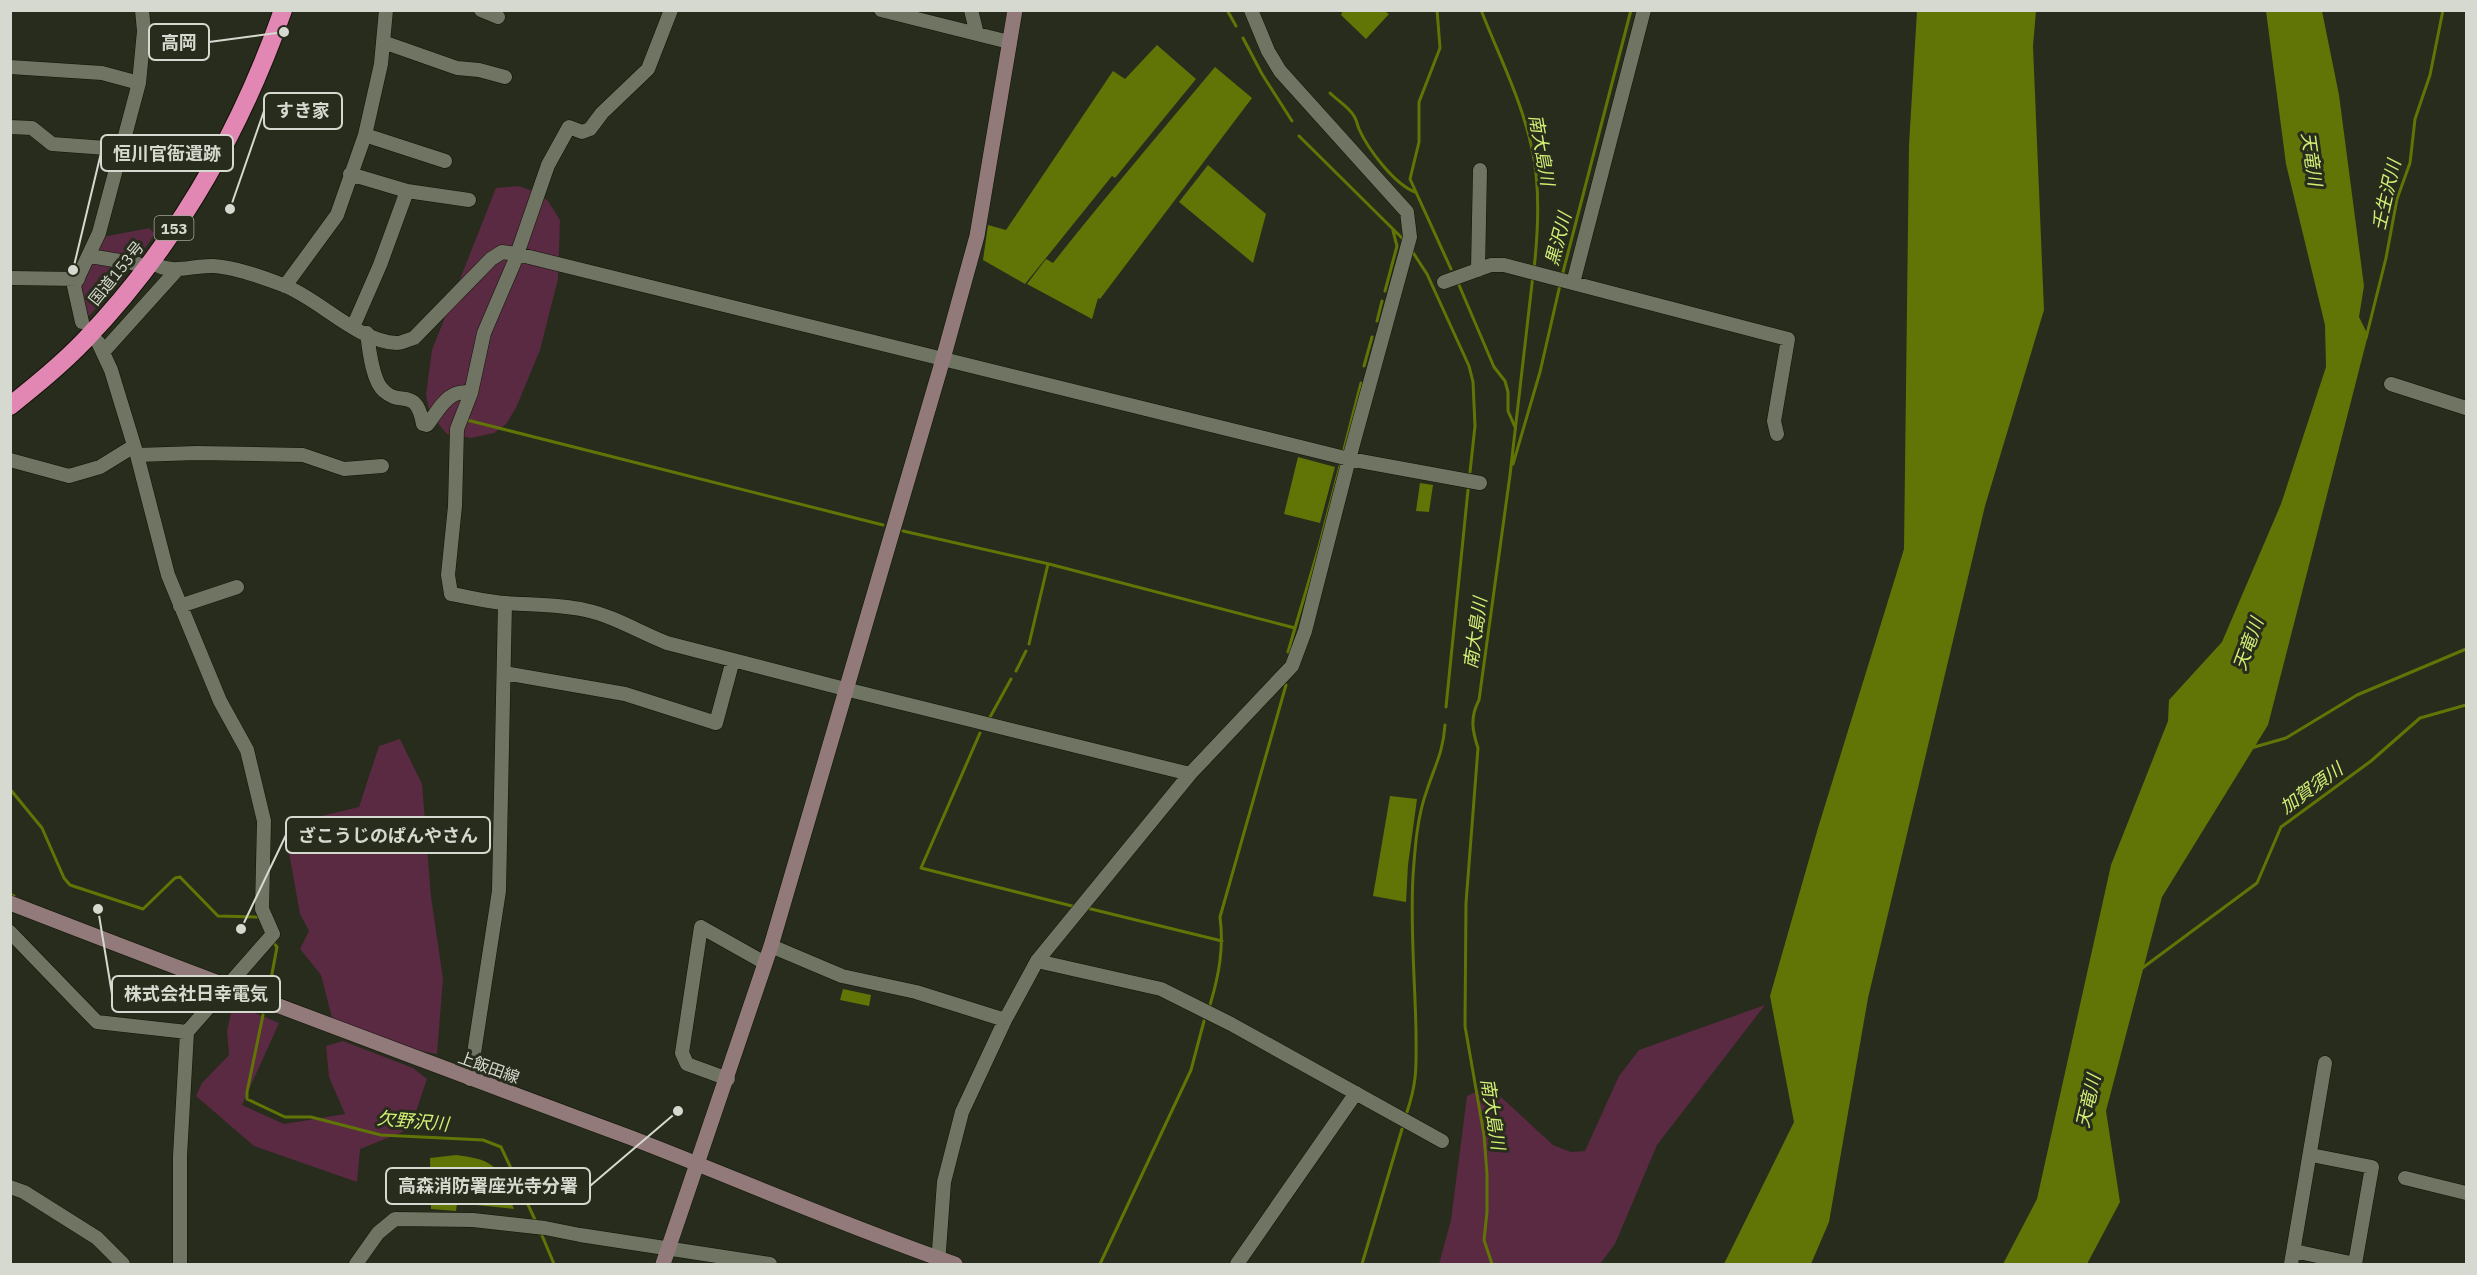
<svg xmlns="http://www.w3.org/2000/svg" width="2477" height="1275" viewBox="0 0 2477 1275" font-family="'IBM Plex Sans','Noto Sans JP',sans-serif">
<rect width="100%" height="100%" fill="#272c1c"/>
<path fill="#5a2942" d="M518,186L536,192L548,201L560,220L558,279L540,350L516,408L506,424L494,433L471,438L447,434L430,414L426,395L432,350L496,188Z
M149,228L155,234L137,259L98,251L103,237Z
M92,261L130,268L121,282L87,318L80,289Z
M400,739L422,784L431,897L443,979L437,1054L416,1050L332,1018L321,975L300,949L309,931L300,914L289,853L314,851L317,817L359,807L379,746Z
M233,1004L279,1023L242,1105L284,1124L345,1114L329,1077L326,1046L343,1041L413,1068L427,1079L410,1129L360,1149L357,1182L254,1146L196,1096L202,1083L229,1055L227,1031Z
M1765,1005L1657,1145L1615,1244L1600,1264H1439L1451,1220L1467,1096L1489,1086L1553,1145L1571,1152L1585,1151L1619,1076L1639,1050Z"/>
<path fill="#617406" d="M1343,10L1384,11L1389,14L1366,39L1341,15Z
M1917,11H2036L2033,46L2044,310L1985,506L1868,998L1829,1222L1811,1264H1724L1794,1122L1770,996L1818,828L1904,549L1909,145Z
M2266,11H2322L2339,95L2364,286L2359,317L2368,335L2268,725L2162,897L2106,1111L2120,1202L2087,1264H2003L2037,1199L2111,865L2168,721L2169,700L2222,642L2281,504L2326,367L2325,325L2286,164Z
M1157,45L1196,79L1115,178L1112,176L1025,284L983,260L988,225L1006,230L1113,71L1125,79Z
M1215,67L1252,98L1100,299L1098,298L1092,319L1027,284L1046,259L1053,263C1106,196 1160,133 1215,67Z
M1208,165L1266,214L1253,263L1179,202Z
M1298,457L1335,467L1320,523L1284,514Z
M1420,483L1433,485L1429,512L1416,511Z
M1390,796L1417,799L1408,865L1406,902L1373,896Z
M843,989L871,995L869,1006L840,1000Z
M456,1155C501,1160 499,1171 514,1209L457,1203L456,1211L431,1209L430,1158Z"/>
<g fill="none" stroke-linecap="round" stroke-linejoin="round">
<path stroke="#617406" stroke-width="3" d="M1227,10L1236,26
M1437,10L1440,48L1419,102V142L1410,179L1451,269
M1481,10C1499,56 1522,101 1532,149C1540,184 1538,233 1534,269
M1243,38L1262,74L1292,121
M1330,93C1337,100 1349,107 1354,116C1357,120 1357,125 1359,129C1368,149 1394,184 1415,192
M1299,136L1403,239
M1412,251L1427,274L1469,366L1473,382L1475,426L1470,472
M1562,276L1631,10
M1459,285L1494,367L1505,381L1508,392V411L1515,427
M1385,291L1397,246L1393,231
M1377,321L1382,301
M2366,338L2386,258L2397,199L2410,163L2415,119L2430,75L2443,10
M1364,366L1372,337
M467,420L883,525
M1343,453L1361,383
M1513,464L1540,372L1560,285
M903,531L1049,564L1295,628L1288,652
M1295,628L1319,547L1340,466
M1029,644L1048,564
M1016,671L1026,651
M1446,707L1468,490
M989,719L1011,679
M980,733L921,868L1076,907
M2251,748L2286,738L2357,695L2466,649
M10,789L42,828L64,878L70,885L143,909L175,878L180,877L218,916L259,917
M10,894L14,896
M1087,908L1222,941
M2141,969L2257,883L2281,827L2371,761L2420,718L2466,705
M268,995L277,947L272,941
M1210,1005C1219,975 1224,948 1220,917L1286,685
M263,1015L247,1092V1099L285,1117H311L381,1135L483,1140L501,1147L537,1224
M1407,1112C1418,1079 1416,1064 1416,1031C1415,979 1410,927 1413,876C1415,848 1417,817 1427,790C1435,765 1443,753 1445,725
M541,1233L554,1264
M1100,1264L1191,1070L1204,1021
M1362,1264L1402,1129
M1492,1264L1484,1240L1487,1212V1174L1484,1135L1465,1026L1466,903L1478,748C1472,730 1470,717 1479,700L1510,475L1533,275"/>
<defs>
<path id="street" d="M481,10L498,17
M671,10L648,69L602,113L590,129L582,132L569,127L548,165L514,263L484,333L471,393L457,429L455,506L448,575L451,594C469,597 488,602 506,603C533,605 559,604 585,610C614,616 639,632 667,643L845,689L1190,774
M881,10L1009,42
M971,10L977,34
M383,42L457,68L479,70L505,77
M10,67L102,73L139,83
M10,127L32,128L52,144L120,149
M365,135L445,161
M350,174L407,191L469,200
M90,256L138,264L145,270
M151,262C173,276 190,265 213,266C235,267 262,277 283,285C320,299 356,341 397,343C402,343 409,339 414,338L491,259L502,252L517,254L1349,459L1480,483
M1478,270L1480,170
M10,278L78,279
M1444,282L1491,265H1504L1788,339L1774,421L1777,434
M1573,283L1644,10
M285,286L337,215L365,135L381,64L386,10
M82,322L74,286L99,233L139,83L144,31L142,10
M353,327L380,265L407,191
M367,333C369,348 372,381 384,391C401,407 416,386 423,424L427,425C439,410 448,388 471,393
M98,342L111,370L137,455L168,575L220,701L247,750L264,821L262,909L273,934L187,1032L180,1156V1264
M103,352L176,271
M2391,384L2466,408
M137,455L197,453L303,455L344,469L382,466
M10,460L69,476L100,467L134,446
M180,606L237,587
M504,673L625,694L716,723L733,660
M10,932L97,1022L187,1032
M771,946L842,976L916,992L1005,1020
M1037,961L1161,989L1231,1024L1442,1141
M470,1079L499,891L505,603
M728,1079L687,1064L682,1053L701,927L765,963
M2405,1178L2466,1193
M10,1187L24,1192L97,1238L123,1264
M2294,1251L2355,1264L2372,1167L2311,1155
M356,1264L378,1233L395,1219L473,1220L545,1228L580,1235L770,1264
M938,1264L944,1182L962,1112L1005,1020L1037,961L1190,774L1292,666L1305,631L1349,459L1410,237L1407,212L1280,71L1268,51L1251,10
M1237,1264L1356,1093
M2291,1264L2325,1063"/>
<path id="secondary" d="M10,903C216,983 422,1060 629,1137C738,1179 845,1226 955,1264
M663,1264L771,946L943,359L977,236L1015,10"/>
<path id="highway" d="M10,406C36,385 62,364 85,340C175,246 240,132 283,10"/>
</defs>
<use href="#street" stroke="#101406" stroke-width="15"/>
<use href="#secondary" stroke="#101406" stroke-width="16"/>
<use href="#highway" stroke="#101406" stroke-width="20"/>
<use href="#street" stroke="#707563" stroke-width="14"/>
<use href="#secondary" stroke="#927a7b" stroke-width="15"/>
<use href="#highway" stroke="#e287b3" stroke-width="18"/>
</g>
<g text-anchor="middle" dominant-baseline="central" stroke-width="6" stroke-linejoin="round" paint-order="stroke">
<rect fill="#272c1c" stroke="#a2a599" stroke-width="1.5" x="154.5" y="216" width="39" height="24" rx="4.5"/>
<g font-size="15" font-weight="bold" fill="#d6d9cf">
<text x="174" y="228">153</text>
</g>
<g font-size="16" fill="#d6d9cf" stroke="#272c1c">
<text transform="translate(116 273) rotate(-51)">国道153号</text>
<text transform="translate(489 1067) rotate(20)">上飯田線</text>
</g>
<g font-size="18" font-style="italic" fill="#d3f075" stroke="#272c1c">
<text transform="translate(1542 150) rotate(80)">南大島川</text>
<text transform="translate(2312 159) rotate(82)">天竜川</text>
<text transform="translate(2386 195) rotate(-77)">壬生沢川</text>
<text transform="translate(1558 239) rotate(-75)">黒沢川</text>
<text transform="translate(1475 633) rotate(-82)">南大島川</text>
<text transform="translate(2248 644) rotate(-70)">天竜川</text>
<text transform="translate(2311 788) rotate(-36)">加賀須川</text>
<text transform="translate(2088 1101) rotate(-77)">天竜川</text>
<text transform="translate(1493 1114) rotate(81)">南大島川</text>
<text transform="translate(413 1121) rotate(5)">欠野沢川</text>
</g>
</g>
<path fill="none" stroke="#d6d9cf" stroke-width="2" d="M284 32L209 42M230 209L264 111M73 270L101 153M241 929L286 835M98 909L112 994M678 1111L590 1186"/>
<g fill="#d6d9cf" stroke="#272c1c" stroke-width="2">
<circle cx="284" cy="32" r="6"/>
<circle cx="230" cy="209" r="6"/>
<circle cx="73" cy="270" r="6"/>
<circle cx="241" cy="929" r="6"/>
<circle cx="98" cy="909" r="6"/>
<circle cx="678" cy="1111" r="6"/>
</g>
<g fill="#272c1c" stroke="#d6d9cf" stroke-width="2">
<rect x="149" y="24" width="60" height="36" rx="6"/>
<rect x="264" y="93" width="78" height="36" rx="6"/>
<rect x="101" y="135" width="132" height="36" rx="6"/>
<rect x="286" y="817" width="204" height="36" rx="6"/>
<rect x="112" y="976" width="168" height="36" rx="6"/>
<rect x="386" y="1168" width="204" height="36" rx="6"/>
</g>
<g font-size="18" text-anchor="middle" font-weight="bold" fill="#d6d9cf">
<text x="179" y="49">高岡</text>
<text x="303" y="117">すき家</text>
<text x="167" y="160">恒川官衙遺跡</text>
<text x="388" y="842">ざこうじのぱんやさん</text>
<text x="196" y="1000">株式会社日幸電気</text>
<text x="488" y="1192">高森消防署座光寺分署</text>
</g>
<rect width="2477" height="1275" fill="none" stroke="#d6d9cf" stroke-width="24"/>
</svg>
